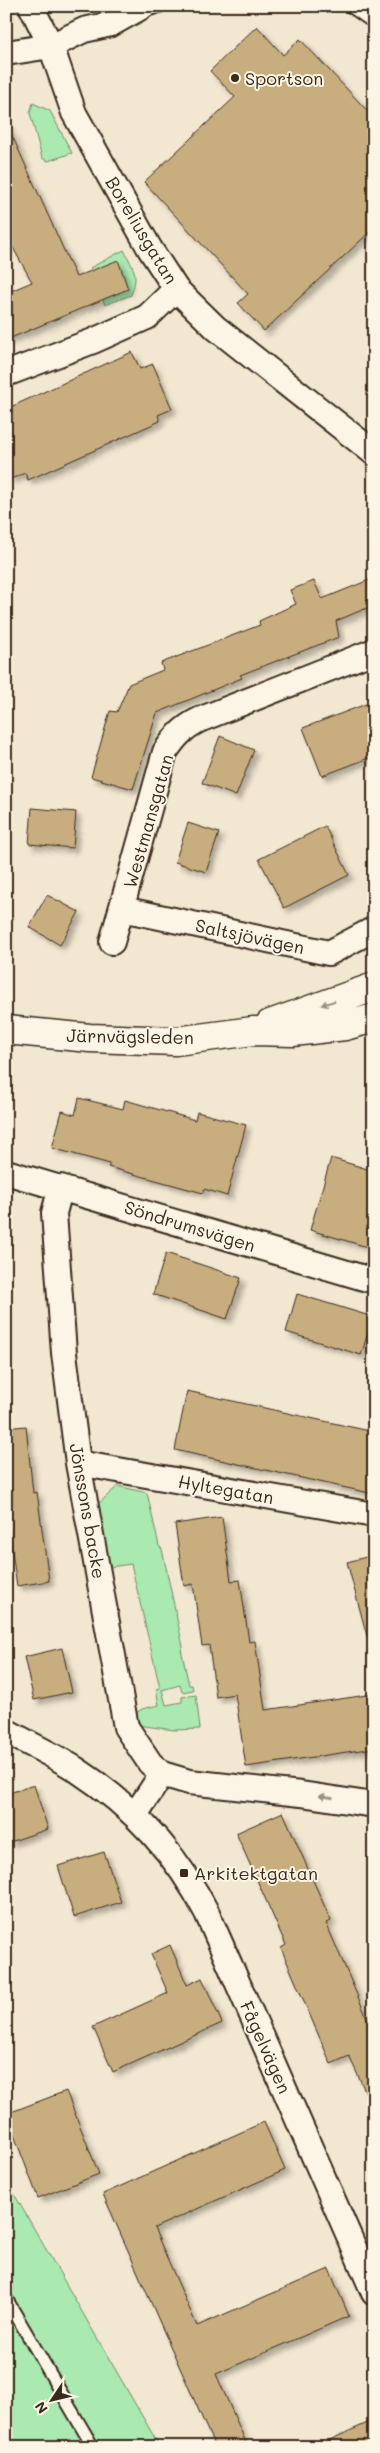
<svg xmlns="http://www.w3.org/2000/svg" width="380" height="2453" viewBox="0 0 380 2453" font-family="Mali,sans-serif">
<defs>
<filter id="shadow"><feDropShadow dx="4.5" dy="4.5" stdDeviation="2.5" flood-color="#0004"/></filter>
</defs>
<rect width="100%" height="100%" fill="#f2e7d1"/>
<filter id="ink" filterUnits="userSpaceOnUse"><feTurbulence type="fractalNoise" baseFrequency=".02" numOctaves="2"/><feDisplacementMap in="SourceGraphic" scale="10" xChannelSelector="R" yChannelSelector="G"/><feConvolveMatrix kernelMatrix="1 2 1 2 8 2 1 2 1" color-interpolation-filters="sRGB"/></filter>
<g filter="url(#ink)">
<path fill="#aae9b0" stroke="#728a67" d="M33,103L50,111L72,153L48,161L42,158L30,113Z
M124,250C134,270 139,274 131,295L105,305L90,268Z
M118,1486L147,1493L159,1546L162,1549L183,1647L181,1649L189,1685H192L193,1690L182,1692L180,1685L162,1690L166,1705L182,1702V1697L196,1695L200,1729L174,1730L137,1725L133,1715L142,1709L159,1705L156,1689L160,1688L131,1564L103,1568L93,1502L98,1504Z
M6,2180L160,2447H6Z"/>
<path fill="#c8ae7f" stroke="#3b2a1e" filter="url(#shadow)" d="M257,26L283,55L300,39L374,118V228L264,331L238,303L248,294L144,182L235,97L210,71Z
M6,122L76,277L118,260L128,289L6,340V293L32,282L6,235Z
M132,352L140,369L153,364L172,409L158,415L160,421L28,480L25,473L11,479L6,467V409Z
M374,578V605L336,621L339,637L240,675L242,678L157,713L133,789L91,777L110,711L117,712L129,684L163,670L161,663L260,625L259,621L296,604L290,590L314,581L322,599Z
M374,701V756L322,776L303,728Z
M220,736L254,750L236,796L202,783Z
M32,808L76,812L73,848L29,844Z
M188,823L219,833L206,872L175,862Z
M325,826L349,875L284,908L259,859Z
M47,895L79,912L60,945L29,927Z
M79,1098L123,1109L125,1100L195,1120L197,1112L246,1125L227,1196L204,1189L203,1193L108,1167L110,1164L52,1148L62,1111L75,1115Z
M331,1158L374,1171V1249L310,1230Z
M166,1253L241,1278L227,1319L153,1294Z
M297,1294L373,1317L361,1355L286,1332Z
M187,1391L374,1432V1494L175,1450Z
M26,1426L33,1493L37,1492L49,1581L17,1586L6,1510V1428Z
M222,1517L231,1581L240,1580L249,1642L255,1641L265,1710L374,1694V1748L246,1767L235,1694L216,1697L209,1645L202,1646L193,1584L184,1586L175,1524Z
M374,1555V1635L367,1636L347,1562Z
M62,1648L72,1692L34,1700L24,1657Z
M34,1785L48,1829L10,1842L6,1830V1794Z
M283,1812L331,1921L326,1923L374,2034V2110L349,2056L331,2064L281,1948L286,1945L236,1833Z
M104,1852L121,1902L74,1917L58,1866Z
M170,1945L187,1985L202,1978L222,2023L113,2072L93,2027L168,1993L151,1954Z
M66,2091L99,2174L38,2198L6,2114Z
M264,2122L285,2170L154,2228L197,2326L329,2269L349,2316L216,2374L248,2447H215L103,2194Z
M374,2420V2447H314Z"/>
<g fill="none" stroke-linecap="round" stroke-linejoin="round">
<defs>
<path id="lane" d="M350,6L374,23
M141,12L161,6
M6,2298L93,2447"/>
<path id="street" d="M31,6L51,46L74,113L150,249L176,289L216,328L374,453
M6,53L51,46L84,30L111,24L143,6
M6,374L93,341L147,317L176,289
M122,909L329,953L374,929
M112,942L165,752C175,737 183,728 199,720L374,651
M6,1172L374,1281
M61,1187L54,1213L64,1353L78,1463L126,1727L150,1763L162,1774L135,1815
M78,1463L374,1515
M6,1731C29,1744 54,1755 77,1770C132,1806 177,1854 207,1913L374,2293
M162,1774L189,1782L301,1794L374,1805"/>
<path id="secondary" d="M270,1024L374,987
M6,1030L90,1038L176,1041L253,1031L293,1032L345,1026L374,1018"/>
</defs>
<use href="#lane" stroke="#3b2a1e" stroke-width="15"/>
<use href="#street" stroke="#3b2a1e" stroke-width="28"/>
<use href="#secondary" stroke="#3b2a1e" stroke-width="31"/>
<use href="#lane" stroke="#fcf5e5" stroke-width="11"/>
<use href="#street" stroke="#fcf5e5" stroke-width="24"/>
<use href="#secondary" stroke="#fcf5e5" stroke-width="28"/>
</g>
<defs><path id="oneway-solid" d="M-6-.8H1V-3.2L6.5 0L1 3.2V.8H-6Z" transform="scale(1.25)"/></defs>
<g fill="#9c9082">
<use href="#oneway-solid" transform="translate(328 1003) rotate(162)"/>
<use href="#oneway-solid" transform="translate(326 1797) rotate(-171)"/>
</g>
</g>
<g fill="#3b2a1e" stroke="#fcf5e5" stroke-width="2">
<circle cx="235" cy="78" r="5"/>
<rect x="179" y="1868" width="10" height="10" rx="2.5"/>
</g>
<g text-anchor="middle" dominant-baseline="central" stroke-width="4" stroke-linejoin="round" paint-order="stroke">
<g font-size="18" fill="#3b2a1e" stroke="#fcf5e5" text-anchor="start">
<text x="245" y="78">Sportson</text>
<text x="194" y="1873">Arkitektgatan</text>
</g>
<g font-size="18" fill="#3b2a1e" stroke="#fcf5e5">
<text transform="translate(142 230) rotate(59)">Boreliusgatan</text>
<text transform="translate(148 821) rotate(-74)">Westmansgatan</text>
<text transform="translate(250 936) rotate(12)">Saltsjövägen</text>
<text transform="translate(130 1036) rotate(1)">Järnvägsleden</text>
<text transform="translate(190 1226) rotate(17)">Söndrumsvägen</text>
<text transform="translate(226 1489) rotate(10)">Hyltegatan</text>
<text transform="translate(88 1511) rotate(80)">Jönssons backe</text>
<text transform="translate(266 2047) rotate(66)">Fågelvägen</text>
</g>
</g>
<rect width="380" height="2453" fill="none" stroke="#fcf5e5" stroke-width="25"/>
<rect x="12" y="12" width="355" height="2428" fill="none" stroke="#3b2a1e" stroke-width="2" filter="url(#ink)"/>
<g transform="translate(52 2400) rotate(235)" stroke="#fcf5e5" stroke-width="4" paint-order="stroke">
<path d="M0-4L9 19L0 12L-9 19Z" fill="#3b2a1e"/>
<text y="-8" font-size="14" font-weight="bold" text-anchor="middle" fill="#3b2a1e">N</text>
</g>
</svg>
